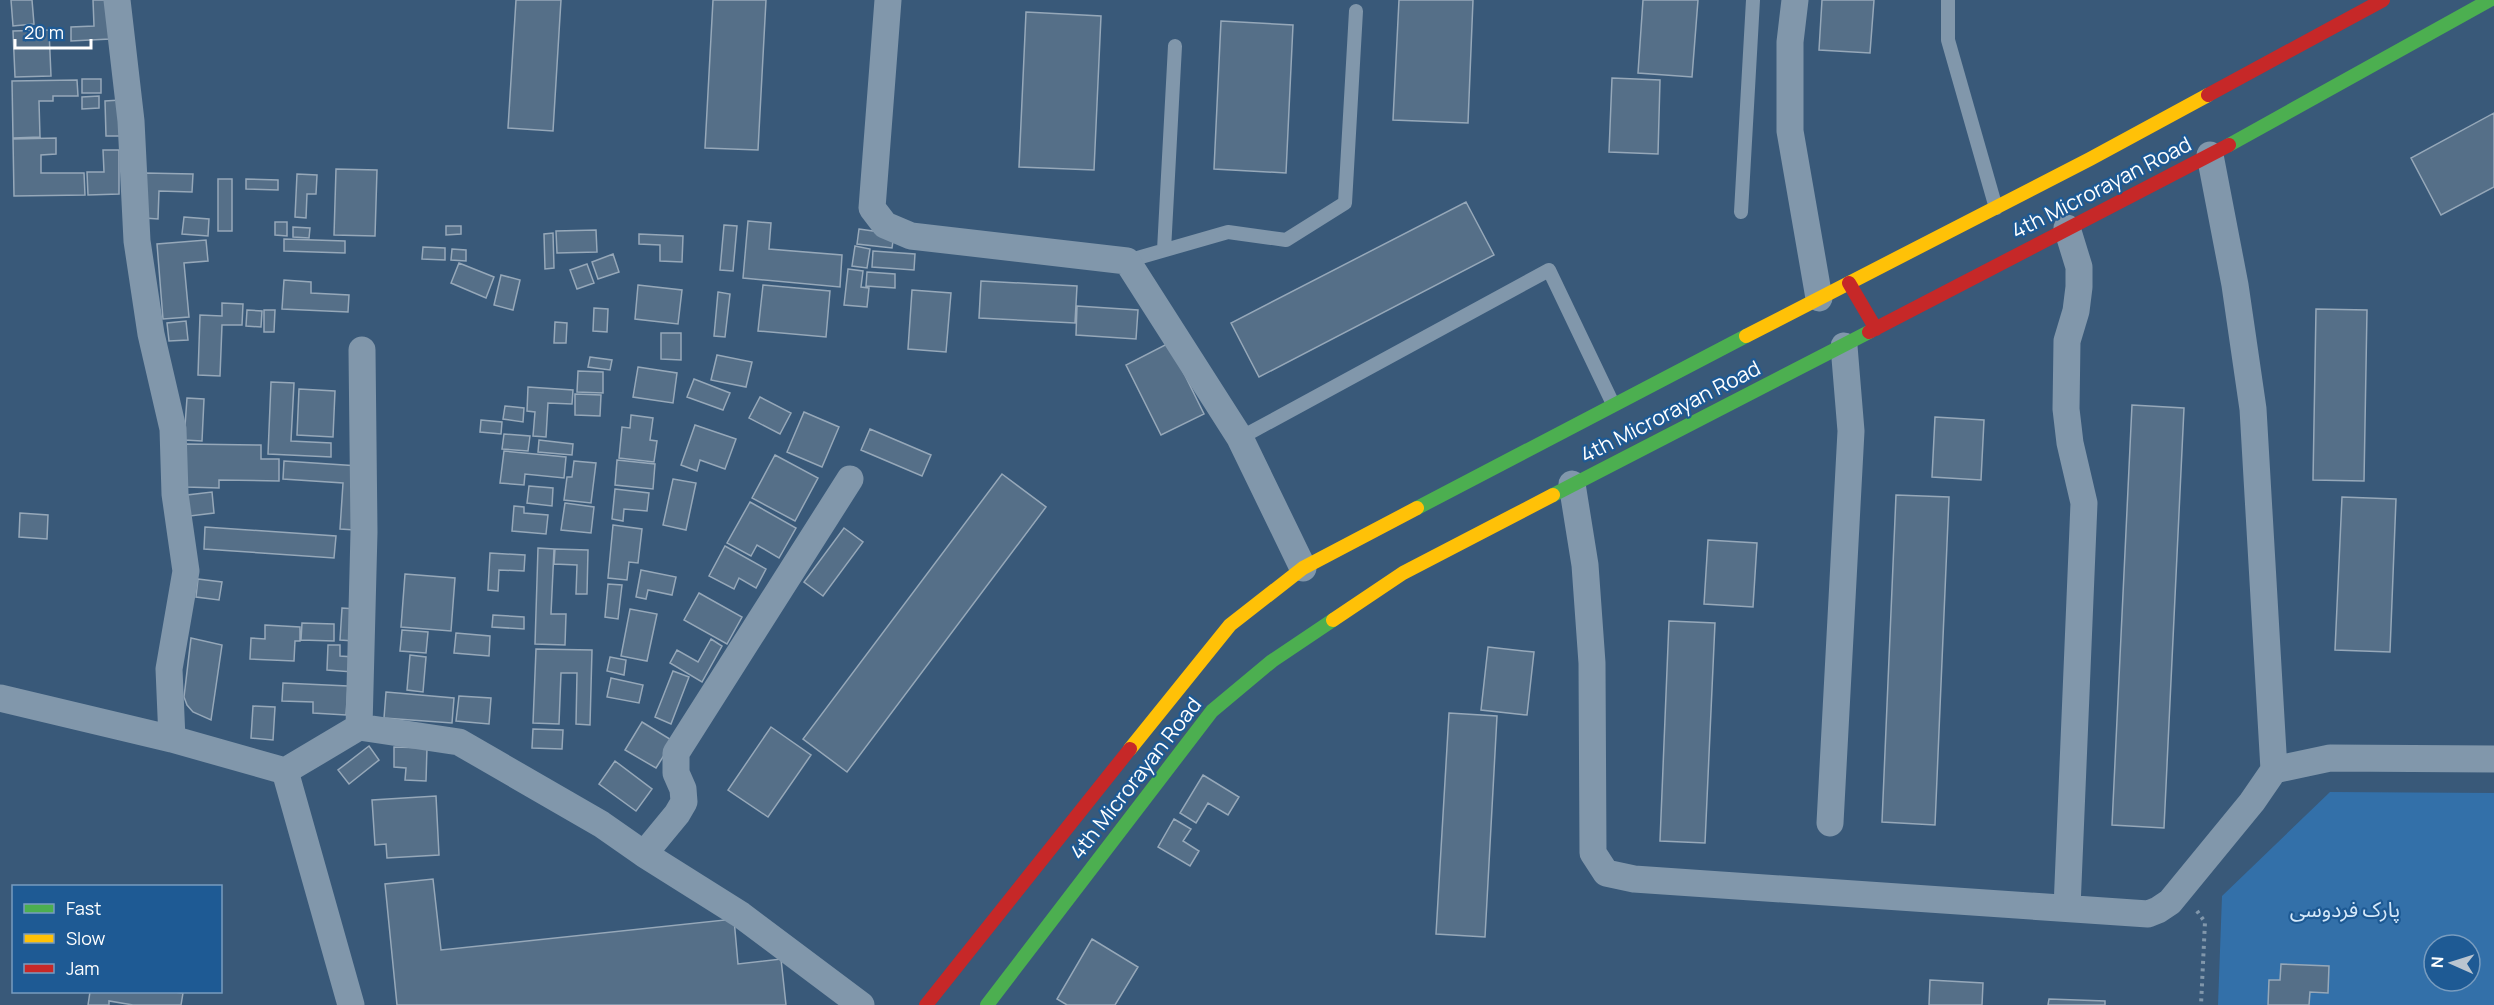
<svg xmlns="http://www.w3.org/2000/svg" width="2494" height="1005" viewBox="0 0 2494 1005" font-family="Manrope,'Noto Sans Arabic',sans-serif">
<rect width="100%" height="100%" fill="#395979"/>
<path fill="#3370a9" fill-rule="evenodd" d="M2330,792L2494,793V1005H2218L2222,896ZM2434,945H2470V981H2434Z"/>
<path fill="#556f88" stroke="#96a8b9" stroke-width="1.5" d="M11,0H32L34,24L13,26Z
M93,0H108L110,39L71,41V27L94,26Z
M516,0H561L553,131L508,128Z
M713,0H766L758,150L705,148Z
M1399,0H1473L1468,123L1393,120Z
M1643,0H1698L1692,77L1638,73Z
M1822,0H1874L1870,53L1819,50Z
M1026,12L1101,16L1094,170L1019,167Z
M1221,21L1293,25L1286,173L1214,169Z
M49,30L51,76L15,77L13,31Z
M1612,78L1660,80L1658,154L1609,152Z
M82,79H101V93H82Z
M77,80L78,96H53V101H39L40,137L13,138L12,81Z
M99,96V108L82,109V97Z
M120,100V136H106L105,101Z
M2494,113V187L2441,215L2411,158Z
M56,138V154L41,155V173H84L85,195L14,196L13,139Z
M103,150H119V194L88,195L87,172H104Z
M336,169L377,170L375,236L334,235Z
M145,173L193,174L192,192L159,191L158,219L144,218Z
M297,174L317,175L316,194H307L306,218L295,217Z
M218,179H232V231H218Z
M246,179L278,180V190L246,189Z
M1466,202L1494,255L1259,377L1231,323Z
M184,217L209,219L208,236L182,234Z
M748,221L771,223L769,249L842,255L840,287L743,278Z
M275,222H287V236L275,235Z
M724,225L737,226L733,271L720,270Z
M446,226H461V234L446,235Z
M293,227L310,228L309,238L293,237Z
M859,229L894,234L892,248L857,244Z
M596,230L597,252L557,253L556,231Z
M553,233L554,268L545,269L544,234Z
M639,234L683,236L682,262L660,261V245L639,244Z
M284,239L345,241V253L284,251Z
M206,240L208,261L184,263L189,317L163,319L157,244Z
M855,246L870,249L867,268L852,266Z
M423,247L445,248V260L422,259Z
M452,249L466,250V261L451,260Z
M873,251L915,254L914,270L872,267Z
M613,254L619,272L598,279L592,262Z
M459,263L494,277L486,298L451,283Z
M587,264L594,283L577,289L570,270Z
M848,269L863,271L861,287L869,288L867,307L844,305Z
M867,272L895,274V288L866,286Z
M501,275L520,280L513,310L494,305Z
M284,280L311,282V293L349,295L348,312L282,309Z
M981,281L1077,286L1075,323L979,318Z
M638,285L682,290L678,324L635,319Z
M763,285L830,291L826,337L758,331Z
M912,290L951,293L946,352L908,349Z
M718,292L730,294L725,337L714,336Z
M222,303L243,304L242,325H222L220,376L198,375L200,315L222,316Z
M1077,306L1138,310L1136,339L1076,335Z
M594,308L608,309L607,332L593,331Z
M2316,309L2367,310L2364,481L2313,480Z
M247,310L262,311L261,327L246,326Z
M264,310H275L274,332H264Z
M186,321L188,340L169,341L167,323Z
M555,322L567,323L566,343H554Z
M661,333H681V360L661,359Z
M1169,343L1204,414L1161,435L1126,365Z
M717,355L752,362L746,387L711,380Z
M590,357L612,360L610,370L588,367Z
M638,367L677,373L673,403L633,397Z
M578,371L603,372V393L577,392Z
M694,379L730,393L723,410L687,397Z
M271,382L294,383L291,441L331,443V457L268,454Z
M528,387L573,390L572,404L548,403L546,437L533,436L535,412L527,411Z
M299,389L335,391L333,437L297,435Z
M575,394L601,395L600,416L575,415Z
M760,397L791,413L780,434L749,418Z
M187,398L204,399L202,441L184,440Z
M2132,405L2184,408L2164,828L2112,825Z
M505,406L524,408L523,422L503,419Z
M804,412L839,427L822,467L787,452Z
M631,415L653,418L650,440L657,441L654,462L619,458L622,427L630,428Z
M1935,417L1984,420L1981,480L1932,477Z
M481,420L502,422L501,434L480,432Z
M695,425L736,439L725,469L700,460L697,471L681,465Z
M870,429L931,455L922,476L861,450Z
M504,434L530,436L528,451L502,449Z
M539,440L573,444L572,455L538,452Z
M186,444L261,445V459H279V481L219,480V488L186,487Z
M504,451L566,457L564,478L525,474L524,485L500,483Z
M775,455L818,478L795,521L752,498Z
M617,460L655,464L653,489L615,485Z
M284,461L359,466L355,530L340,529L343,483L283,479Z
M574,461L596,463L591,503L564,500L567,477H572Z
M1002,474L1046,507L847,772L803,739Z
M673,479L696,483L686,530L663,525Z
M529,486L553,488L552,506L527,503Z
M615,489L649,493L647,511L624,509L623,521L612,519Z
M212,492L214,513L190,516L187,495Z
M1896,495L1949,497L1935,825L1882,822Z
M2342,497L2396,499L2390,652L2335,650Z
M750,502L796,528L779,558L757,545L751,556L727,543Z
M565,503L594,507L591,533L561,530Z
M514,506L524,507V513L548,515L546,534L512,531Z
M20,513L48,515L47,539L19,537Z
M613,525L642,529L638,563L629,562L627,580L608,578Z
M205,527L336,536L334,558L204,549Z
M844,528L863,542L823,596L804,582Z
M1708,540L1757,543L1753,607L1704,604Z
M725,546L766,569L756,588L739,578L734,589L709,576Z
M538,548L554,549L551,614H566L565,645L535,644Z
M555,549L588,550L587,594H576L577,565L554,564Z
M490,553L525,555L524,571L499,570L498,591L488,590Z
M641,570L676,577L672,595L648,590L646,599L636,597Z
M405,574L455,578L451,631L401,627Z
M198,579L222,582L219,600L196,597Z
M608,584L622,585L618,619L605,617Z
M699,593L742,617L727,644L684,620Z
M342,608L356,609L354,641L340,640Z
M630,609L657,614L647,661L621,656Z
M493,615L524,617V629L492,627Z
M1669,621L1715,623L1705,843L1660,841Z
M302,623L334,624V641L301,640Z
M265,625L300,627V641H295L294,661L250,659L251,638L265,639Z
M402,630L428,632L426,653L400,651Z
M456,633L490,636L489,656L454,653Z
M191,638L222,645L211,720L193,712L187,705L184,697Z
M711,639L722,646L702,682L670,663L677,650L698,662Z
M328,645H340V656L354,657L353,672L327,670Z
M1488,647L1534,652L1527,715L1481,710Z
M536,649L592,650L590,725L576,724L577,673H561L559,724L533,723Z
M410,655L426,657L423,692L407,690Z
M610,657L626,660L624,675L607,671Z
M673,671L689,677L671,724L655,717Z
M611,678L643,685L639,703L607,697Z
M283,683L348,686L346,715L313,713V702L282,701Z
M386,692L454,698L452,723L384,718Z
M459,696L491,698L489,724L456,721Z
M253,706L275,707L273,740L251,738Z
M1449,713L1497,716L1485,937L1436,934Z
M642,722L673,741L656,768L625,750Z
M771,727L811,755L768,817L728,790Z
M533,729L563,730L562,749L532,748Z
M369,746L379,760L349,784L338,770Z
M394,747L427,748L426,781L405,780L406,768L394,767Z
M615,761L652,789L636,811L599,784Z
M1203,775L1239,797L1228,815L1208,803L1196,823L1180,813Z
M436,796L439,855L387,858L386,844L375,845L372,800Z
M1174,819L1191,829L1183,841L1199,851L1190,866L1158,847Z
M433,879L441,950L734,919L738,964L781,959L786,1005H397L385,884Z
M1092,939L1138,967L1115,1005H1067L1057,999Z
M2281,964L2329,966L2328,993L2310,992L2309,1005H2268L2269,980H2280Z
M1930,980L1983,983L1982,1005H1929Z
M90,992H174L183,993L181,1005H133L109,1001V1005H88Z
M2049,999L2105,1001V1005H2048Z"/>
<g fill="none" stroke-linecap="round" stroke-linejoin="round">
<path stroke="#8197ab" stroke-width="4" stroke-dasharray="3 4.5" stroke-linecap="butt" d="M2197,911L2205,922L2201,1005"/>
<path stroke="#8197ab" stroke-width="14" d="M1948,0V40L1996,208
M1741,212L1753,0
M1164,250L1175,46
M1127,261L1228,232L1286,240L1345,203L1356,11
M1240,438L1549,270L1613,404"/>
<path stroke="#8197ab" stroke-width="27" d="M117,0L131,121L137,241L151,334L173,429L175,494L186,571L169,669L172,739
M888,0L872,208L885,225L911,236L1127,261L1240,438L1303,568
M1795,0L1790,42V131L1819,298
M2210,155L2235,285L2253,409L2274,770L2330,758L2494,759
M1572,484L1585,565L1592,663L1593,853L1606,873L1634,879L2148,914L2158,910L2170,902L2252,802L2274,770
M0,698L172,739L285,771L359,727L459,742L601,824L644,854L741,915L861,1005
M359,727L364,532L362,350
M285,771L351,1005
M1830,823L1851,431L1844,346
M644,854L677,814L684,802L683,789L676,773V753L850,479
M2067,908L2084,503L2070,443L2066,409L2067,341L2076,311L2079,287V267L2067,228"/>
<path stroke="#4caf50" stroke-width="14" d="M2229,145L2490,0
M1553,495L1869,332
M1417,508L1746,336
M987,1005L1212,711L1272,661L1333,620"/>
<path stroke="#ffc107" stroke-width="14" d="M1746,336L2090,159L2208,95
M1333,620L1403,573L1553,495
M1130,749L1230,625L1303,568L1417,508"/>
<path stroke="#c62828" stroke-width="14" d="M2208,95L2383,0
M1849,283L1876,329
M1869,332L2229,145
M926,1005L1130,749"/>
</g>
<g text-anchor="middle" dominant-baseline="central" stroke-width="4.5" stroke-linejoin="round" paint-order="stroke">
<g font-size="21" fill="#fff" stroke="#1e5a94">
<text transform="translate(2101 187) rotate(-27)">4th Microrayan Road</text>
<text transform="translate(1670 411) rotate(-27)">4th Microrayan Road</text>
<text transform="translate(1135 778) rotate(-52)">4th Microrayan Road</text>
</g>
<g font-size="21" fill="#d6e9fa" stroke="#1e5a94">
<text x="2345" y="909">پارک فردوسی</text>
</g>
</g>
<rect x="12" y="885" width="210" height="108" fill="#1e5a94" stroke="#789cbf" stroke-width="1.5"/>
<rect x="24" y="904" width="30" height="9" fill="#4caf50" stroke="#789cbf" stroke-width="1.5"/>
<text x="66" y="915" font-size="18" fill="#ffffff">Fast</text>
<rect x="24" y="934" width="30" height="9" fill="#ffc107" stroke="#789cbf" stroke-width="1.5"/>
<text x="66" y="945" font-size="18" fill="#ffffff">Slow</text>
<rect x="24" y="964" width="30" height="9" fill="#c62828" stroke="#789cbf" stroke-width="1.5"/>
<text x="66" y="975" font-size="18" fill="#ffffff">Jam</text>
<g transform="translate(2452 963) rotate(273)"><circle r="28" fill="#1e5a94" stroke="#789cbf" stroke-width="1.5"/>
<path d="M0-4.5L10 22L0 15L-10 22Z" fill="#bac5d0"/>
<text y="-9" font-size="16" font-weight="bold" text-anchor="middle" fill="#ffffff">N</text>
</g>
<path d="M15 39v9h76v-9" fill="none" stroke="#ffffff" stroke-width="3"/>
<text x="24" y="39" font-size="18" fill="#ffffff" stroke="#1e5a94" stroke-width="4.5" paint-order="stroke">20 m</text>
</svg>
